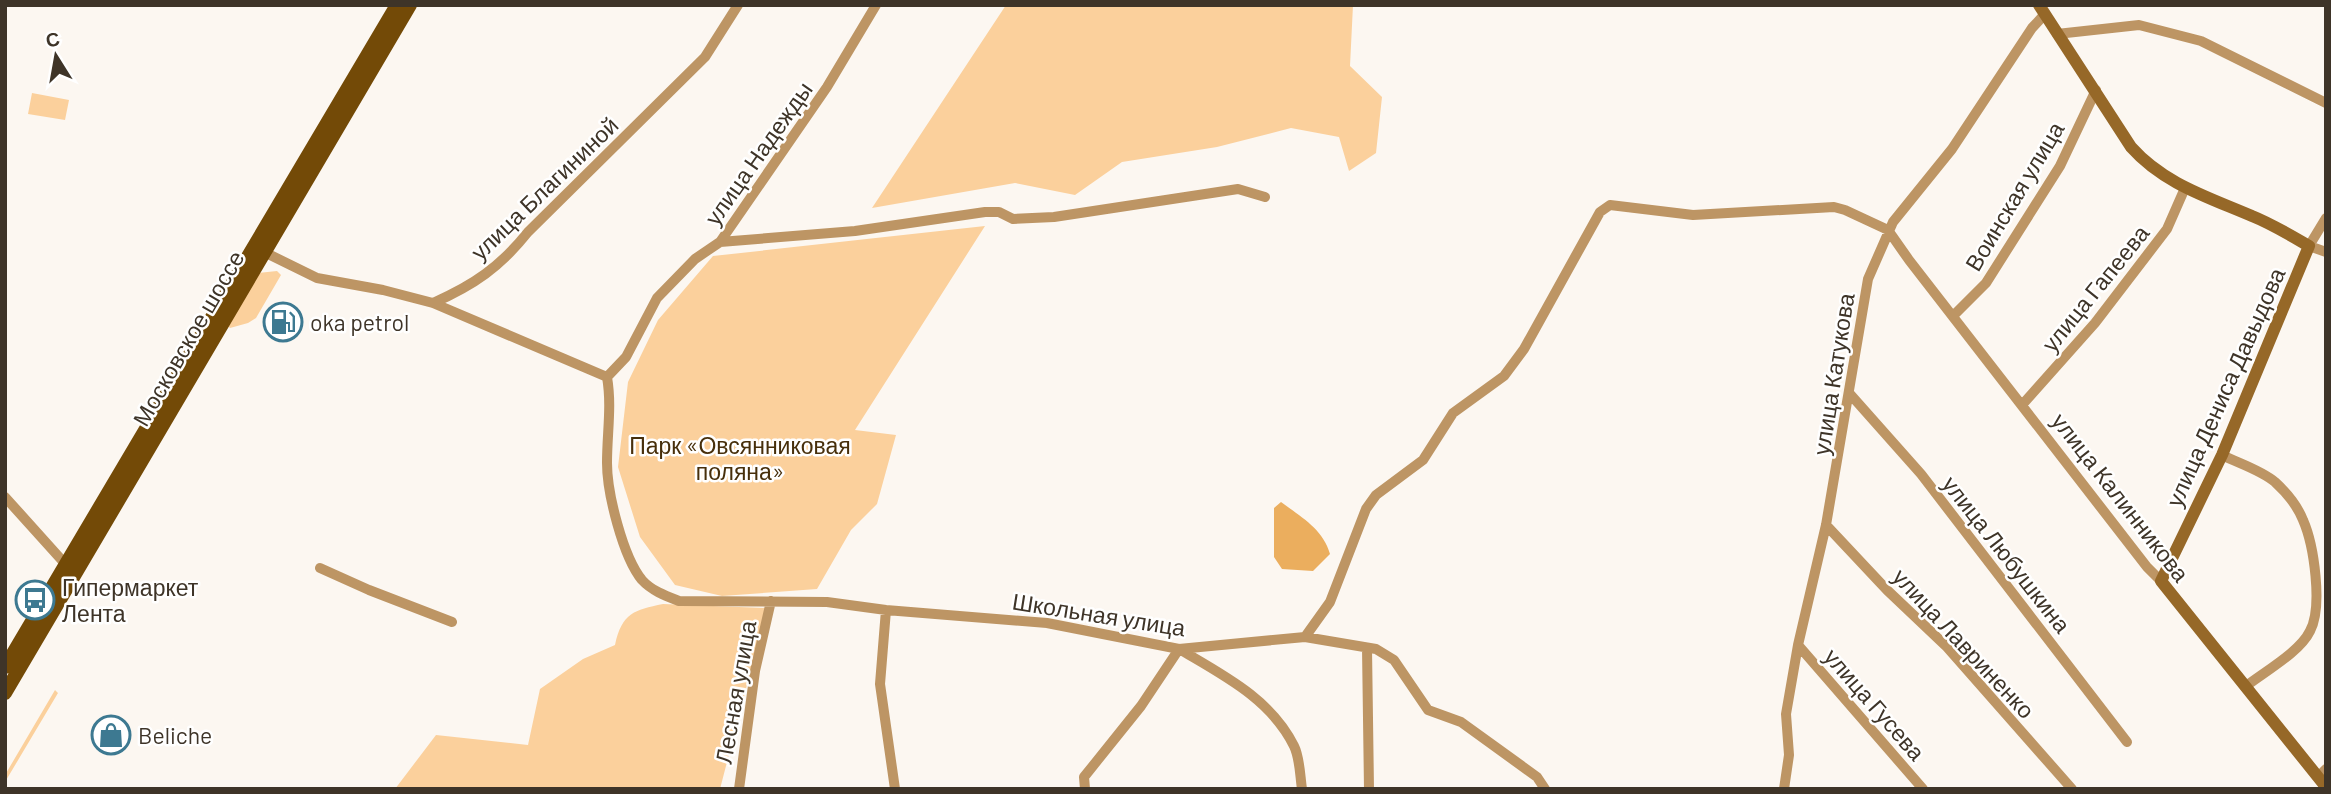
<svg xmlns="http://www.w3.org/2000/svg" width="2331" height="794" viewBox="0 0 2331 794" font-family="Barlow,sans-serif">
<rect width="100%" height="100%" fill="#fcf7f1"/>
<path fill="#fbd09c" d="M1006,5H1353L1350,66L1382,97L1376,153L1349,171L1339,137L1291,128L1217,147L1122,162L1075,195L1015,183L872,208Z
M32,93L69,100L65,120L28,114Z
M985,226L855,430L896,435L877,504L851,530L817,589L722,596L675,585L640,537L618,467L628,382L658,320L713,256Z
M277,271L281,275L256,318L248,323L230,328L227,325L258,273Z
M663,604L767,608L720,789H395L436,735L528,745L540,689L583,659L615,645C622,613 634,610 663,604Z
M55,690L58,693L5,782V775Z"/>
<path fill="#ebae5e" d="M1281,502C1301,517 1323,529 1330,554L1313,571L1282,569L1274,557V508Z"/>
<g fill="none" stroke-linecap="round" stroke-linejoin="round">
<path stroke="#bd9564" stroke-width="10" d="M2057,34L2139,25L2201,41L2326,103
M2326,218L2309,246L2326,252
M720,242L855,231L985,212H999L1013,219L1054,217L1238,189L1265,197
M260,250L317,278L383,290L433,303L607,377
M433,303C474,285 500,267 528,232L705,57L738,5
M1954,315L1986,283L2060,166L2096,90
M607,377C612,406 607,433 607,463C607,493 623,557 642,580C652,591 666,596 679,601L827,602L886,610L1047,623L1179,649L1305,637L1376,649L1394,660L1428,710L1461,722L1537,777L1545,789
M607,377L626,357L657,298L695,259L720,242L827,87L876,5
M1850,394L1921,474L2127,742
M2022,405L2095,323L2167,229L2185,188
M2222,455C2238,463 2261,470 2275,482C2287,493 2297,505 2303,520C2314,545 2323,607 2310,631C2300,652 2264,672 2245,687
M5,497L68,567
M1826,525L1887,590L1946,646L2072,789
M320,568L369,590L452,622
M886,610L880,684L895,789
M1305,637L1330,602L1366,509L1376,495L1423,460L1453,413L1504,376L1524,349L1600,212L1610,205L1693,215L1834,207L1845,210L1888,230L1909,260L2147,567L2161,581
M1798,645L1923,789
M1367,648L1369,789
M2318,777L2326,769
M739,789L755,671L771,601
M1085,789L1084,777L1141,706L1179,649C1223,675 1271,699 1294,746C1300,758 1300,776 1302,789
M1784,789L1789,755L1786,714L1798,645L1826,525L1868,279L1893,222L1952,149L2032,28L2044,15"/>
<path stroke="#966828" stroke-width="12" d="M2039,5L2131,147C2164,184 2208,197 2252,216C2272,224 2290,235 2309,246L2222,455L2161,581L2326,787"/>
<path stroke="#734a07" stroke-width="14" d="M5,667L397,5
M5,693L410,5"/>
</g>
<defs>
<symbol id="fuel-ring" viewBox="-11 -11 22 22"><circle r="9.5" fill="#fff" stroke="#3d7991" stroke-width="1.5"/><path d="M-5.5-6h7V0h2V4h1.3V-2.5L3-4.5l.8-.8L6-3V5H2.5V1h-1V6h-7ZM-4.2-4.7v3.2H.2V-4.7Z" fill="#3d7991"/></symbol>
<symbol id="bus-ring" viewBox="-11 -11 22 22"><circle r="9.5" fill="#fff" stroke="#3d7991" stroke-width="1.5"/><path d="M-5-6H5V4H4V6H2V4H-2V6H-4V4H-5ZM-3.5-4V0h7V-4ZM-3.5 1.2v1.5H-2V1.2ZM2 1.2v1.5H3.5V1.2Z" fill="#3d7991"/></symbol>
<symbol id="shop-ring" viewBox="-11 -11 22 22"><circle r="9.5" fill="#fff" stroke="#3d7991" stroke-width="1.5"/><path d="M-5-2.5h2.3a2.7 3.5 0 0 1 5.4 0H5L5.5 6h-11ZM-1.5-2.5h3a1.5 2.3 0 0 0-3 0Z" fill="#3d7991"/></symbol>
</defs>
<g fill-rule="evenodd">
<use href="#fuel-ring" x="261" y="300" width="44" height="44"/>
<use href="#bus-ring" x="13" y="578" width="44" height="44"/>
<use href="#shop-ring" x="89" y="713" width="44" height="44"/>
</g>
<g text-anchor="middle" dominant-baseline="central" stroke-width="5" stroke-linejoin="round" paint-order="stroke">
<g font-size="23" fill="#3e3428" stroke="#fff">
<text transform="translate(758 153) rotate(-55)">улица Надежды</text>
<text transform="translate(544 188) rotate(-44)">улица Благининой</text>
<text transform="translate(2014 196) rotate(-59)">Воинская улица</text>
<text transform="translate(2095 288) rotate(-51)">улица Гапеева</text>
<text transform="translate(188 338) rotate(-60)">Московское шоссе</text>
<text transform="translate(1833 374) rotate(-81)">улица Катукова</text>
<text transform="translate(2225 387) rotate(-66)">улица Дениса Давыдова</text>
<text transform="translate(2121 497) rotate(52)">улица Калинникова</text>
<text transform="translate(2007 554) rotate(52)">улица Любушкина</text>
<text transform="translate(1099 614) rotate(9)">Школьная улица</text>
<text transform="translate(1964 643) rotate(47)">улица Лавриненко</text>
<text transform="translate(735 692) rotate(-80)">Лесная улица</text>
<text transform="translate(1875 704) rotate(49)">улица Гусева</text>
</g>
<g font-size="23" fill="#3e3428" stroke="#fff" text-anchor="start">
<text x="310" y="322">oka petrol</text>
<text x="62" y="587">Гипермаркет<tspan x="62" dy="26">Лента</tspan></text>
<text x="138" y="735">Beliche</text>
</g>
<g font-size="23" fill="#472f0b" stroke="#fff">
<text x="740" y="445">Парк «Овсянниковая<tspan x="740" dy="26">поляна»</tspan></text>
</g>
</g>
<rect width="2331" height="794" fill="none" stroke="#3e3428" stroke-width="14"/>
<g transform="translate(56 56) rotate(349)" stroke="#ffffff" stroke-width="5" paint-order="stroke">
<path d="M0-5L12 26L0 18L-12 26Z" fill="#3e3428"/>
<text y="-10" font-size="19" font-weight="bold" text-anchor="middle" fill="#3e3428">С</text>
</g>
</svg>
